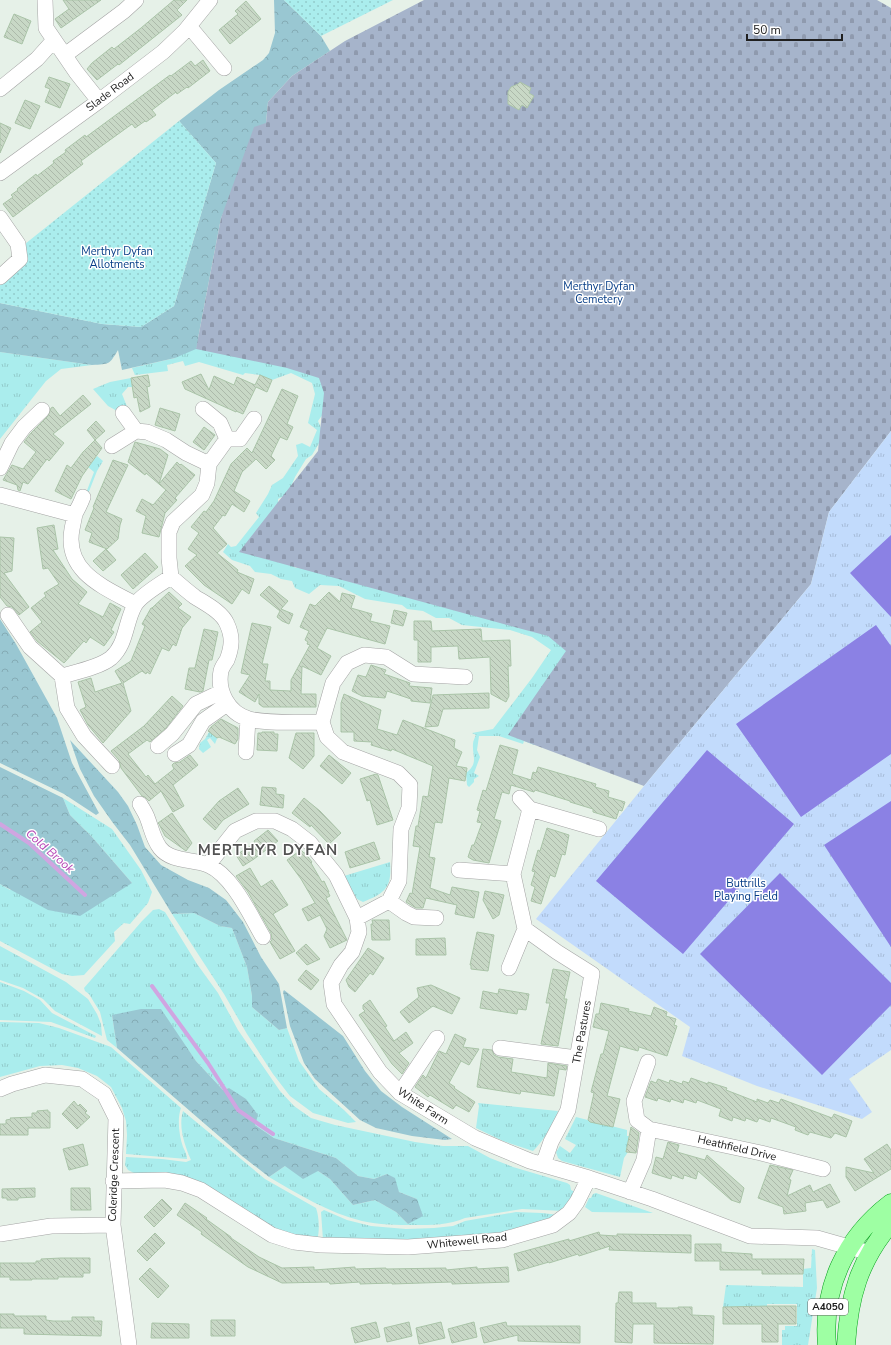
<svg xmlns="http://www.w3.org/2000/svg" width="891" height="1345" viewBox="0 0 891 1345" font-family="'Nunito Sans',sans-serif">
<defs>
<pattern id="grass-tufts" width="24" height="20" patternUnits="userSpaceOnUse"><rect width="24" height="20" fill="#aaeded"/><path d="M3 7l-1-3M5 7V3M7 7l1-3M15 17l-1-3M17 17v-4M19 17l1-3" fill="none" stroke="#92cbcb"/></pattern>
<pattern id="forest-crowns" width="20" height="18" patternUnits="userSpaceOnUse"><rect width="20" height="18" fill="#99c7d2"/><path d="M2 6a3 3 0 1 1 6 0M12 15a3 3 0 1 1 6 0" fill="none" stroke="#84abb4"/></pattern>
<pattern id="cemetery-stones" width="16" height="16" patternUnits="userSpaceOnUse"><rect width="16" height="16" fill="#a6b4cb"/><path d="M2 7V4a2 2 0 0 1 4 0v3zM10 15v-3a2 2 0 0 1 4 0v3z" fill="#8f9aae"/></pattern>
<pattern id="park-tufts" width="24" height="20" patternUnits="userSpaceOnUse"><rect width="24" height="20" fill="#c2dbfc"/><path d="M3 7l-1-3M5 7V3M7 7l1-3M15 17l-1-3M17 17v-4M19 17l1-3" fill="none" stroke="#a6bcd8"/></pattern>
<pattern id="garden-dots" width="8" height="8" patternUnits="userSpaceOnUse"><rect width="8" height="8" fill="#aaeded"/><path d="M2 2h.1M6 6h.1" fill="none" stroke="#92cbcb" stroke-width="1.8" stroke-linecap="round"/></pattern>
<pattern id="building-back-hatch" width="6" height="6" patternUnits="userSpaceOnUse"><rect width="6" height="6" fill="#c8d8c6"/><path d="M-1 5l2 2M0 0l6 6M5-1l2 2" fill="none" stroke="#acb9aa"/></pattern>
</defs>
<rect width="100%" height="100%" fill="#e6f1e8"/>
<path fill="url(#grass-tufts)" d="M198,337L323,373L326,410L318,421L324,435L312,455L306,459L295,477L288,494L278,499L284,561L296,568L303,564L523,618L571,650L534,739V745L524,741L523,744L499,736H479L477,750L480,757L474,773L479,776L474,779V782L469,787L467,785L466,773C479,763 472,756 473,744C473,741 475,737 476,735L472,733L493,729L532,678L551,650L532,637L510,630L462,625L449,618H436L423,611L407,609L402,605L365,599L339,586L320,585L309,594L295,588L292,581L281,579L271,574L255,572L250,566L232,560L223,552L228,544L231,547L236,546L259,517L256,513L268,494L272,485L283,478L298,456L296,445L302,443L310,447L317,430L308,423L315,394L312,383L291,373L272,380L260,375L245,373L243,375L199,362L185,366L183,361L167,365L168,371L135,375L132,368L175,358Z
M0,352L92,365L61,369L46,381L0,439Z
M131,378L132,387H128L122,394L128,409L119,412L108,406L93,389L110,382Z
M97,456L103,461L97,471L88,494L86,493L94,472L88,467Z
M209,732L218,736L215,744L210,738L207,740L211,747L203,753L199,749L200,743L205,739Z
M63,798L112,829L141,870L152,892L148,903L130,924L124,923L114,932L115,941L84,975L72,976L62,974L0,941V884L10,890L132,883L92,837L70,815Z
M390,862C392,887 386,893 363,902L357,899L344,876Z
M159,909L165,912L197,964L218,993L238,1030L280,1091L294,1106L311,1118L335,1125L415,1142L443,1146H468L490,1158L513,1167L567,1183L570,1185L571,1190L575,1192L564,1211L522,1209L465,1218C450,1225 431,1225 414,1225C397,1225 379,1225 362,1221C329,1213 298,1194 269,1177L285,1166L318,1171L330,1179L353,1205L375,1200L396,1212L408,1224L417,1199L399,1192L387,1174L374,1179L358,1176L336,1158L274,1138L255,1125L229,1088L223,1090L196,1061L182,1041L112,1015L117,1048L107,1040L100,1012L89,994L85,991L84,988L142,921L153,910Z
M194,913L220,926L232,928L247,967L252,996V1007L279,1030L287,1028L299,1061L319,1089L344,1110L356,1122L348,1123L313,1113L290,1096L273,1074L247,1034L224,994L172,914Z
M0,946L66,982L88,999L97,1014L101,1024L102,1036L55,1011L43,999L23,988L0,980Z
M0,982L24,991L40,1000L52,1013L96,1036L95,1038L51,1022L0,1020Z
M0,1022L39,1023L59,1028L111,1047L181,1108C177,1119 179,1135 183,1147C185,1151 187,1155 187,1159L126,1154L127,1135L126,1121L122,1108L111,1087L97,1076L78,1068L62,1065L40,1066L0,1077Z
M478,1103L558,1111C556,1121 541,1144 533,1151L503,1141L476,1128L479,1106Z
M183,1111L265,1179L316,1208C319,1216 320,1231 317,1240L302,1238L268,1226L249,1214L136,1174L128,1170L125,1165L126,1157L162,1159L186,1162L191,1160C185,1146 178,1127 183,1111Z
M576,1117L627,1130V1136H629L626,1152H628L624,1158L620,1177L562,1161L558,1158L556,1152L560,1146L570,1153L576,1145L565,1139Z
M596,1193L653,1213L592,1212L585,1207L589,1198H591L593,1194Z
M324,1210L347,1220L371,1226L406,1229L434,1228L453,1226L465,1221L516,1212L542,1213L559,1215L552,1218L502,1233L431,1241L323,1240L321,1212Z
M812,1249L815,1250L817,1288L808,1345H782V1330H785V1326H797V1304H767V1307H723L726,1285L803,1287V1269L811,1268Z"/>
<path fill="url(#forest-crowns)" d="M274,0H284L321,36L330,51L292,76L268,102L266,123L221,218L196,349L175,358L122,370L118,350C109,365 110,364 92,365L0,352V303L102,324L141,327L174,306L216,163L179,121L219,90L263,60L269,53L275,33Z
M0,619L16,644L57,718L72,763L99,813L96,815L64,794L0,763Z
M70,740L118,792L128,806L137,825L145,847L161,865L188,880L209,888L226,900L243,922L261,957L279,984L287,1028L279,1030L252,1007V996L247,967L232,928L220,926L194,913L172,914L130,845L113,823L94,796L80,769Z
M0,767L63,798L70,815L92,837L132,883L80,916L48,910L0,884Z
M284,990L343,1036L365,1071L381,1091L402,1107L452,1139L445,1140L412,1136L376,1128L360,1120L315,1079L304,1063L290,1026L283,992Z
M141,1009H161L196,1061L223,1090L229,1088L246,1099L258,1115L255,1125L274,1138L336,1158L358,1176L374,1179L387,1174L395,1178L399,1192L417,1199L423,1216L408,1224L396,1212L375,1200L353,1205L330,1179L318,1171L303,1179L285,1166L269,1177L242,1156L117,1048L112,1015Z"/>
<path fill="url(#cemetery-stones)" d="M424,0H877L891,8V431L829,512L811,584L644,786L508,735L566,651L548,636L239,552L318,451L324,393L319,378L287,368L196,349L221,218L254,127L266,123L268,102L292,76L345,41Z"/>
<path fill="url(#park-tufts)" d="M891,431V1050L849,1079L872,1112L862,1119L757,1086L682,1056L690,1027L536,919L644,786L811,584L829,512Z"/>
<path fill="url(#garden-dots)" d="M284,0H393L321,36Z
M179,121L216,163L174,306L141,327L102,324L0,303V285L19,268L25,244Z"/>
<path fill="#8b81e4" d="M891,535V617L850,573Z
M876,625L891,646V754L801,817L736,724Z
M707,750L794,824L683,954L596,881Z
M891,801V947L824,845Z
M780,873L891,983V1005L822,1075L700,954Z"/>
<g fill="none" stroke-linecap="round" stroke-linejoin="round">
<path stroke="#d0a5e1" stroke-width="4" d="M0,824L29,843L85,895
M152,986L208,1063L238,1110L273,1134"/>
</g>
<path fill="url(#building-back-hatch)" stroke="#aac4a8" d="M63,0H101L61,28L55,19L69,9Z
M174,0H187L177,10L182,15L119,65L118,64L97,80L87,69L92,63L112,47L114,49L141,28Z
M246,1L261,19L230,44L219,30L238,14L235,11Z
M14,14L31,21L22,44L4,37Z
M203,60L210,71L188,88L187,87L177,94L176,92L152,110L156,115L146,122L145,121L135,128L132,124L96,150L81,161L83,164L13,217L3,204L13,197L11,195L18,190L17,189L36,174L37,176L54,163L53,161L66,152L65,150L85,135L86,137L170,75L171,76L191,61L195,66Z
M49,77L70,84L60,108L45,102L50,89L45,87Z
M520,82L531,88L529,93L534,96L527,108L522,105L519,110L508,104V92L511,87L518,84Z
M25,100L40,106L30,129L15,123Z
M0,123L11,128L0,153Z
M201,374L209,390L214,376L234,385L237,377L255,385L260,375L272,380L267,392L256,387L243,414L236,411V412L185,389L182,382Z
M148,375L150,386L147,387L150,407L140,412L137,397L134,398L131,378Z
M282,389L298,396L287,424L293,427L287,440L280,437L271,456L275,460L266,469L256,459L242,472L234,491L250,501L244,512L232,504L225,516L223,515L213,528L227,544L217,553L238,570L237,572L254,579L249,594L242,589L232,604L204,585L185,566L197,555L188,549L199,533L191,527L204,511L206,512L214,501L231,464L247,448L252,453Z
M83,395L91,404L53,434L64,443L49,461L47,459L28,484L23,482L20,491L18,490L17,485L3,480L12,465L23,469L36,452L24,442L31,433L48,416L51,408L53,407L60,416Z
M160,408L180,414L175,431L155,425Z
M96,421L105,431L95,440L87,430Z
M204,427L215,435L204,450L193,442Z
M95,440L102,448L82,476L71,499L55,491L67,465L71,468L83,452Z
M135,442L160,449L168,455L159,484L177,462L180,465L181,464L195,475L175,498L177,500L165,513L159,537L142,533L146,516L136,511L142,499L153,505L166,490L146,473L145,475L128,462Z
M113,460L128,465L106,512L122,519L120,525L118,539L107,549L89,542L92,533L85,530L94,508L93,507Z
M54,525L58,549L53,550L72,579L87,592L78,604L103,617L110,603L121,609L111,630L114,632L104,646L90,637L86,643L84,641L64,663L37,641L30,632L42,622L31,608L46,596L44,593L59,584L48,568L43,569L37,528Z
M0,537L14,538L12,571L4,573L29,607L19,615L12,607L7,606L0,597Z
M106,549L116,560L103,571L93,561Z
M145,553L158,567L133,589L121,575Z
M269,586L288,601L281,609L293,614L289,624L282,621L277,617L280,611L260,595Z
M169,592L182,604L178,608L191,617L182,628L176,646L173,644L169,651L162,648L150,674L147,672L146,674L142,671L123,683L131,711L103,743L88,725L80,710L86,707L78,682L91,678L95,692L122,683L115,671L131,661L145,626L142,624L151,608H152Z
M329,592L340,602L342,593L355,596L351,608L372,614L370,621L390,626L385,644L327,628L317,648L331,656L321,675L302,666L301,694H316V707H263L259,704V694L255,702L239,692L250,675L241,673L252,623L271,627L262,664H268L265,681H270V690L291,691V680L310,645L307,644L308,642L305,640L309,631L300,627L310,604L315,606Z
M394,610L407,613L403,626L391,623Z
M414,621H431L432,631L481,629L482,641L510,640L511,666H508L509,696L506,702L491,694L490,657L459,659L458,646L431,647V662H418V640H414Z
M204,629L218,632L212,660H209L203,691L200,692L185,689L189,668H195Z
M371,665L386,670L384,674L410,683L409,686L432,688L430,703L411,701V699L387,691L385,698L362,696L352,691L358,675L366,677Z
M489,693V708L443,709L438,726L425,727L433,695Z
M344,694L381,710L377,729L397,735L403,720L455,740L454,748L462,752L456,766L467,768L465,781L449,778L442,823L435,822L429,857L435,858L430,888L450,895L452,887L479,892L474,918L455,914L457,905L426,898L423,908H416L406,902L410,893L412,894L420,847L413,846L416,826H418L423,796L428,797L433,766L392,749L391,751L371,745L372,742L354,741V732H341V703Z
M172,696L183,706L166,728L150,742L147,740L128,754L146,777L148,775L155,784L174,769L172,765L174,763L180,762L190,755L198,765L173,785L184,806L173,812L161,791L149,801L145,797L142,796L121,768L119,760L111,751L144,726Z
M221,719L238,728V739L235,744L219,737L217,738L208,731L211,727Z
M262,732H274V734H278L277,751L257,750L258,733H262Z
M296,733H314V756L303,769L289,758Z
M500,745L518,750L512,774L531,780L533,772L536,773L538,767L596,784L595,787L609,791L608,797L625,802L622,811L619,810L616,819L593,812V809L570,802V801L535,790L534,792L511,785L509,794L502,792L494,819L501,821L489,863L473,860L468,857L472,845H474L482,823L477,822L480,811L477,810L483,790L486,791Z
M329,755L351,773L342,784L320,766Z
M376,774L378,775L393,820L377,825L370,800L367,801L360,779Z
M262,787L276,788V794L284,795L283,808L260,805Z
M238,788L249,804L223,820L215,830L203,819L219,801Z
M304,798L320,811L341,833L329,844L311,825L310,827L292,813Z
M172,813L192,843L186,851L165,836L159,824L158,823Z
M547,828L569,835L565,855L562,854L555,877L550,875L541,904L531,901L535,887L531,885L535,872L532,871L538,850L540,851Z
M268,830L278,841L254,859L243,866L236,855L255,843L254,841Z
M374,842L380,859L350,868L345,852Z
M301,850L304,853H305L312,862L311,863L322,882L324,881L329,892H328L330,896L326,898L347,940L330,948L324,936L327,929L320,915L308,921L302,909L315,903L301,879L287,860Z
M250,868L261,887L272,880L288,905L273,914L295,951L280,959L270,942L272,940L271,933L248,892L236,876Z
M485,891L504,895L499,915L493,919L483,900Z
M372,920H389L390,940H372L371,924H373Z
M477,932L494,935L488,971L471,969V965H470Z
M445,938L446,955H416V939Z
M306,944L320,959L307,965L296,953Z
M368,948L384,958L373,975L370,973L355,992L349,987L346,980Z
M553,969L570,972L564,999H567L558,1046L541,1044L550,1003H546Z
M306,970L319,980L311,990L298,980Z
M431,985L460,998L452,1014L433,1006L409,1023L400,1012L419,997L417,988Z
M499,989L529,994L526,1010L518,1009L517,1014L480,1008L483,991L498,994Z
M370,1000L387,1026L385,1027L394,1041L406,1032L413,1043L399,1053L409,1063L402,1074L392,1064L359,1015L365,1011L363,1009V1005Z
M601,1003L629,1009L628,1011L651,1016L654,1007L667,1012L666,1016L676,1019L674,1025L677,1026L667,1056L639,1047L638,1051L620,1046L607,1096L620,1099L613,1127L590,1122L588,1120L594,1093L591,1092L601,1054H603L609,1031L593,1027L596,1014H599Z
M455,1034L466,1039L463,1047L479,1049L469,1065L461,1061L449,1083L455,1087L454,1088L475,1102L469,1112L456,1105L453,1109L430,1095L428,1097L415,1087L423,1075L426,1078L439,1051L446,1054Z
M483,1049L492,1050L494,1055L498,1057L513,1059L511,1072L547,1078L548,1063L567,1066L566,1070L559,1069L554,1096L521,1091L520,1094L477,1087Z
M691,1078L708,1084V1082L727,1088L726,1090L757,1102V1099L768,1103L770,1100L779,1103L781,1099L832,1118L834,1114L852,1121L846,1137L835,1133L831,1138L810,1132L808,1135L795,1130L796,1127L771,1118L770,1122L759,1118L757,1122L746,1118L745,1121L733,1117L732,1121L719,1116L721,1109L697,1100L696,1103L684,1099L683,1103L671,1099L670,1102L658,1098L657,1101L645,1097L651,1081L656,1083L658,1079L669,1083L670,1080L682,1084L683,1081L689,1083Z
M74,1101L78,1106L80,1104L87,1111L85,1113L90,1117L77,1129L62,1114Z
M48,1110V1112H50V1128H28V1135H0V1124H6V1120L11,1119L10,1118L32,1117V1113H37V1111Z
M631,1127L639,1133L636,1153L626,1152Z
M668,1142L679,1145L677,1152L705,1160L707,1155L744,1188L740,1203L731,1200L698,1171L696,1179L684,1175L683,1179L672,1175L671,1179L652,1173L656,1157L663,1159Z
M83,1144L88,1165L69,1170L63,1149Z
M887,1144L891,1150V1169L855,1191L846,1177V1167L874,1173L864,1159Z
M770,1165L793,1170L789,1179L791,1180L787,1196L810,1185L813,1192L830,1184L840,1202L827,1208L823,1200L805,1203L806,1211L784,1214L783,1207L758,1198Z
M35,1188V1197L18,1198V1200H7V1198H2V1189Z
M71,1188H90L91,1210H71Z
M162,1199L172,1209L154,1227L144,1217Z
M185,1203L207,1218L206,1219L231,1237V1238L259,1257L282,1268L314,1267V1270L355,1267V1269L386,1268V1269L446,1268V1270L477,1267V1269L508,1267L509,1282L452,1284V1282L392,1284V1283L360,1284V1282L330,1284L329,1282L282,1283L248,1267L201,1234L202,1232L177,1215Z
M599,1232L600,1235L617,1236V1234L691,1235V1253L609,1250L610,1246L579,1256L578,1254L549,1263V1262L518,1271L514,1254L569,1239V1241Z
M155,1233L165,1243L147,1261L137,1251Z
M695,1244H721V1252L752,1254V1259H804L803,1274H762V1270H720V1261H695Z
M61,1258H90V1273H83V1277H58V1279H32V1280H10V1277H0V1263H36V1261H41V1259Z
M150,1268L169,1286L158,1298L139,1279Z
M619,1292H632V1303H656V1308H678V1307H692V1315L714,1316L713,1344L654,1343V1324H633L632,1343L615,1342L616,1303H618Z
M770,1306H796V1324H778V1342H762V1324H723V1307Z
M0,1314H14V1316H46V1320L53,1321H72V1317H94V1321H102L101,1336L24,1334V1328H0Z
M211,1320H235V1336H211Z
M376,1322L380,1337L355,1343L351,1328Z
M409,1322L412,1336L387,1342L384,1328Z
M441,1322L445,1338L419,1344L416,1328Z
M474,1322L477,1337L452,1343L448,1329Z
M506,1322L507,1326H580V1343L518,1341V1335L484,1343L480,1328Z
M152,1323L189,1324V1338H151Z"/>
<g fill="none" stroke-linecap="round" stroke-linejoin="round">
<defs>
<path id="minor" d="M45,0L46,28L76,72L99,101
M189,26L224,68
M65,55L124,11L136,0
M0,89L37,59L54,40
M0,173L99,101L163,52L185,31L210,0
M0,218L18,244L20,259L0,277
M203,409L220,423L227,439
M123,413L136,431
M112,446L136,431L147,432L166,440L186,453L209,464
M0,468L12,443L24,427L42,410
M0,495L75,515
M83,497C81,503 78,508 75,514C74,519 73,524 72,529C64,572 104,587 135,604
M171,577L169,558V532L173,522L202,495L207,483L209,464L227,439H240L254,419
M8,615L30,647L62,676L67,708L84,736L112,766
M62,676C76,672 100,667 111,658C127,644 125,622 135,605C141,595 162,583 171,577C179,584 187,591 195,597C206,604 222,612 227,624C233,637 232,647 227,660C225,663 222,667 221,671C217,691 228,713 249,719C270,724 300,722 322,722L327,737L343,752L398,773L410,785L409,808L401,829L399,881L389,901L357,918
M322,722L333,683L347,663L364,655L386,657L413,674L465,677
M158,746L172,734L196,704L221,692
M246,752L248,719
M175,754L189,745L203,721L227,704
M520,798L530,809L599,829
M140,804C142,808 145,812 147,817C151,827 153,839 160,848C171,862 193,859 208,865C233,876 250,915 263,937
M530,809L513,874L525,929L557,952L592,974L568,1110L551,1142L543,1165
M208,865L235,831L256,821H275L292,829L310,843L336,875L357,918L359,932L352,952L341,965L331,983L334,1004L380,1072L400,1093L475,1138L530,1161L589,1178
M459,870L513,874
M389,901L406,913L414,917L436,918
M509,968L525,929
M500,1048L577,1058
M648,1062L634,1101L637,1120L649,1129L761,1153L823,1169
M0,1089L12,1084L45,1075L82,1079L104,1094L116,1118L113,1225L129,1345
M400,1093L437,1038
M113,1181L165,1180L182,1183L201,1190L272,1235L294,1242L321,1245L408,1247L502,1240L553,1225L569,1213L577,1202L589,1178L652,1199L750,1236L817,1238L870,1253
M630,1192L644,1160L649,1129
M0,1234L51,1226L113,1225"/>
<path id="major" d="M827,1345C822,1288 845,1238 891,1203
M846,1345C849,1297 859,1261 891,1223"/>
</defs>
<use href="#minor" stroke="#a4a4a4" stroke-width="16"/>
<use href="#major" stroke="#009d18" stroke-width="19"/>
<use href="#minor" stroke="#fff" stroke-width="15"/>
<use href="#major" stroke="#9effa3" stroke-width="18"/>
</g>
<g text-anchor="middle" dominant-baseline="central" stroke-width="3" stroke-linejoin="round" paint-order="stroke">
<rect fill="#fff" stroke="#636363" stroke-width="1" x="808" y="1299" width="40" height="16" rx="3"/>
<g font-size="10" font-weight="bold" fill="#202020">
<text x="828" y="1307">A4050</text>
</g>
<g font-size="11" fill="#202020" stroke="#fff">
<text transform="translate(110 92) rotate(-37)">Slade Road</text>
<text transform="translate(582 1032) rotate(-80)">The Pastures</text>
<text transform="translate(423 1106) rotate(33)">White Farm</text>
<text transform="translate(737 1148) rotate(13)">Heathfield Drive</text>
<text transform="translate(114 1175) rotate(-88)">Coleridge Crescent</text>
<text transform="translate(467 1241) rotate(-6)">Whitewell Road</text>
</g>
<g font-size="11" fill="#063d87" stroke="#fff">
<text x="117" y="251">Merthyr Dyfan<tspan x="117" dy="13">Allotments</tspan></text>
<text x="599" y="286">Merthyr Dyfan<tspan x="599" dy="13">Cemetery</tspan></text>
<text x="746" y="883">Buttrills<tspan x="746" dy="13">Playing Field</tspan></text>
</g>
<g font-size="12" font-style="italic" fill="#b547b6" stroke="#fff">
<text transform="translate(50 851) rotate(41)">Cold Brook</text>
</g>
<g font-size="15" font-weight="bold" letter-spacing="1" fill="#535353" stroke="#fff">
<text x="268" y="850">MERTHYR DYFAN</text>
</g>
</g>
<path d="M747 34v6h95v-6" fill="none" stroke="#202020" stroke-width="2"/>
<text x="753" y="34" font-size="12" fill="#202020" stroke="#ffffff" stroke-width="3" paint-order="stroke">50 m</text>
</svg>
